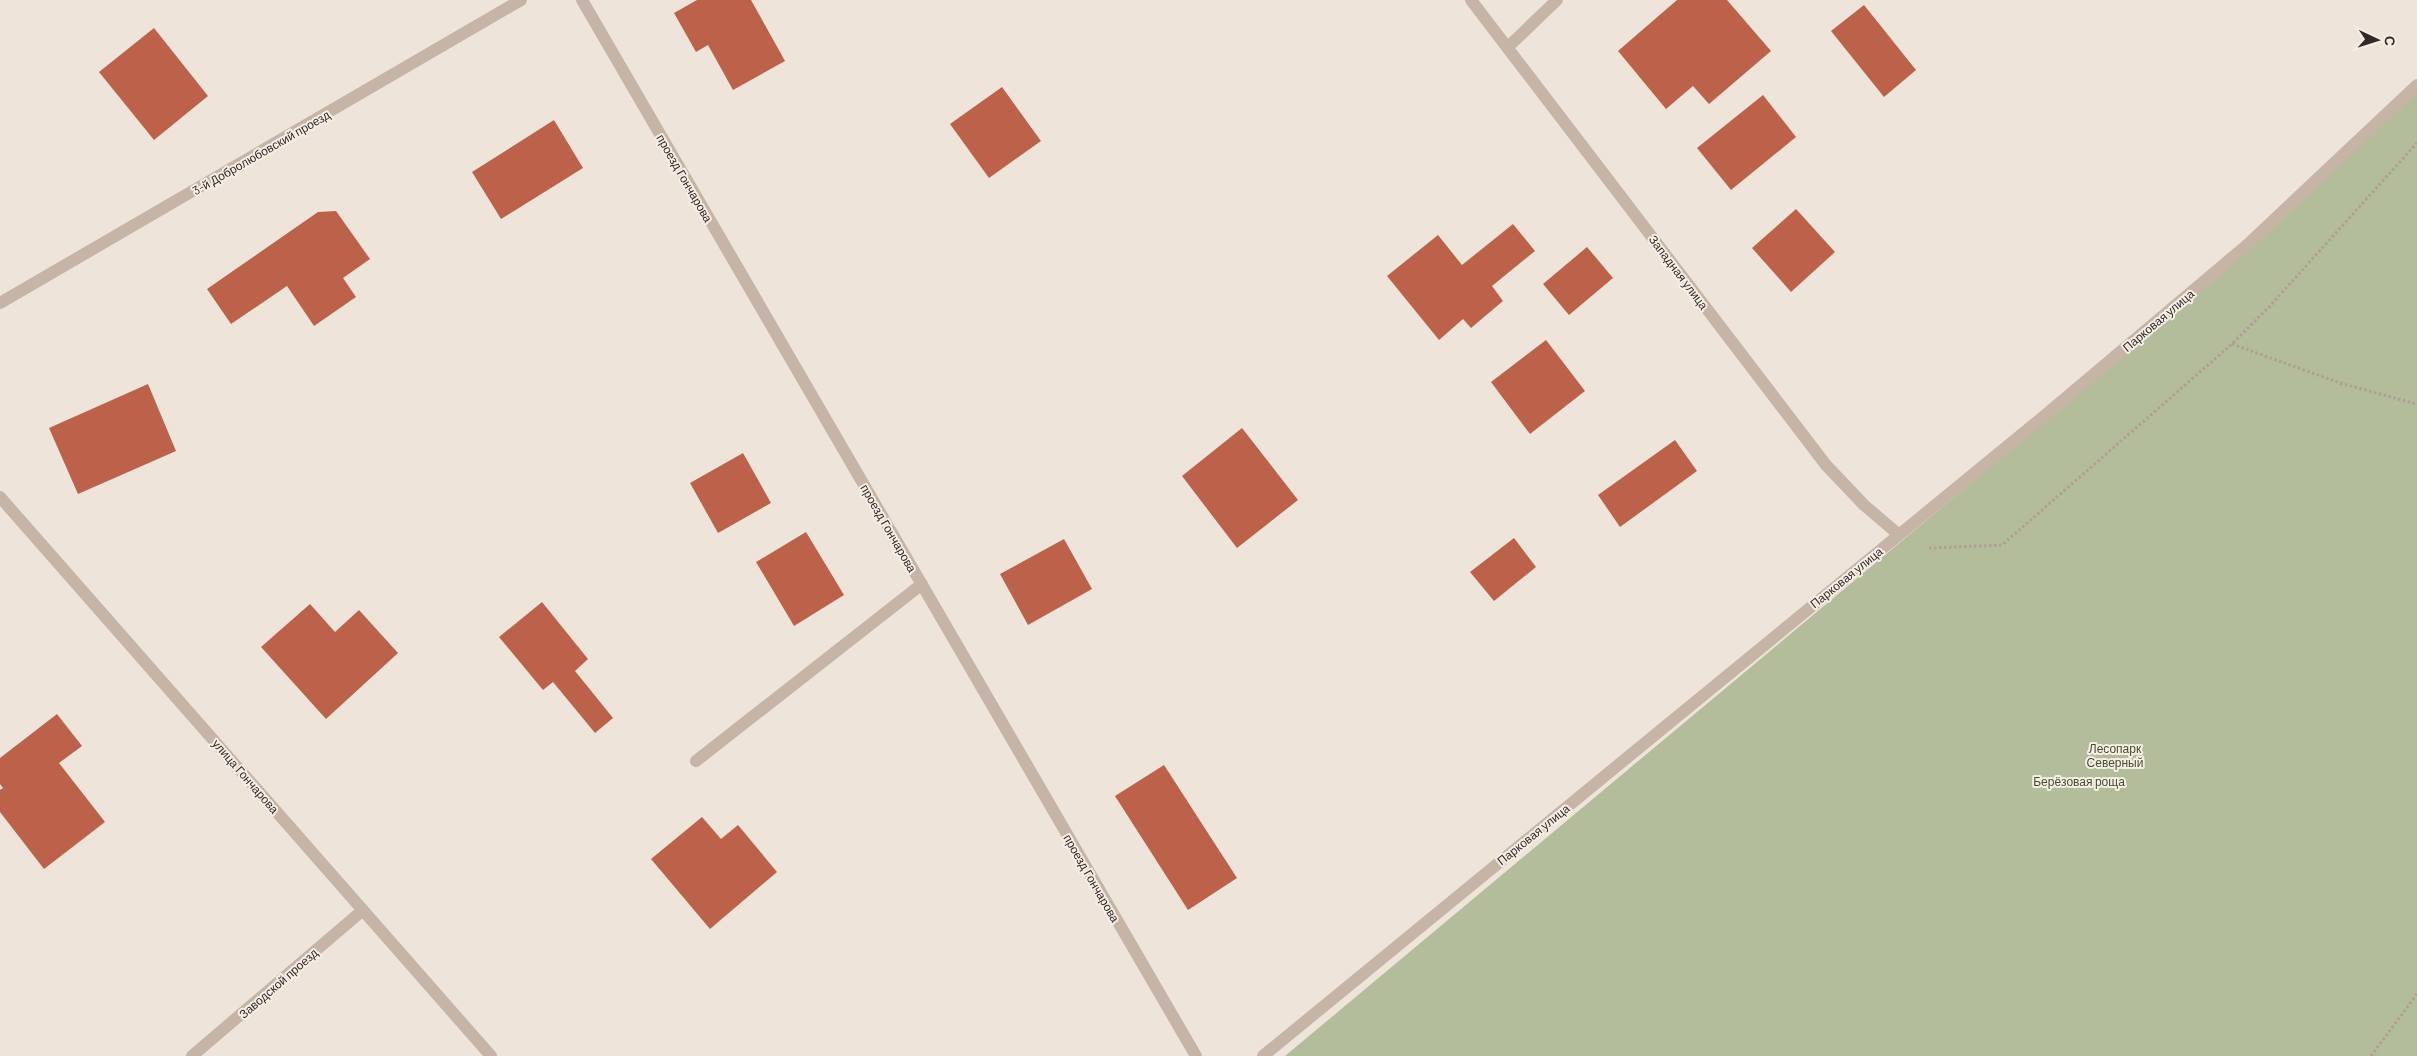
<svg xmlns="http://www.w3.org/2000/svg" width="2417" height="1056" viewBox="0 0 2417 1056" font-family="Barlow,sans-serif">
<rect width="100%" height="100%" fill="#efe4da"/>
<path fill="#b3bd9c" d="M2417,86V1056H1285L2152,332Z"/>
<path fill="#bc624b" d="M697,0H751L785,61L733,90L708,45L696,52L674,13Z
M1677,0H1727L1771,51L1709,104L1693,86L1666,109L1618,51Z
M1864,5L1916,70L1884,97L1831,31Z
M154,28L208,96L154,140L99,72Z
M1002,87L1041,141L989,178L950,124Z
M1763,95L1796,137L1731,190L1697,148Z
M554,120L583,168L501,219L472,172Z
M1796,209L1835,252L1791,292L1752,248Z
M336,211L370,259L343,278L356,297L314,326L287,286L231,324L207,289L318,212Z
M1513,224L1535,251L1492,286L1503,301L1471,328L1463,319L1439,340L1387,276L1438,235L1462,265Z
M1587,247L1613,278L1569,315L1543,284Z
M1546,340L1585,391L1530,434L1491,382Z
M148,384L176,451L78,494L49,428Z
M1242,428L1298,500L1237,548L1182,476Z
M1675,440L1697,471L1620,527L1598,495Z
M743,453L771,503L718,533L690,483Z
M806,532L844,595L794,626L756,562Z
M1514,538L1536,567L1494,601L1470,572Z
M1064,539L1092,589L1028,625L1000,574Z
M542,602L588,659L575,671L613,718L595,733L553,682L543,690L499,637Z
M310,604L335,632L359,610L398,653L326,719L261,647Z
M57,714L82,746L59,763L105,822L44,869L0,812V790L3,788L0,784V758Z
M1164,765L1237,878L1188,910L1115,796Z
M702,817L721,839L738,825L777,872L710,929L651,859Z"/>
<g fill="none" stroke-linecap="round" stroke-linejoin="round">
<path stroke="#b29e92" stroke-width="3" stroke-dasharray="2.5 2.5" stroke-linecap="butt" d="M2232,344L2340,383L2417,404
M1929,548L2002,545L2232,344L2269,307L2417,143
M2371,1056L2417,994"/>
<path stroke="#c6b4a7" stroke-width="12" d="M582,0L1196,1056
M1471,0L1826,465L1864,505L1898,534
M1508,47L1557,0
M0,303L521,0
M0,497L491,1056
M696,761L922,584
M192,1056L363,910
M1263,1056L2049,412L2247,245L2417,85"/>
</g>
<g text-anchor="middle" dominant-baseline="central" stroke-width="4" stroke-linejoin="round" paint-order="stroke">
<g font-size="12" fill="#332a27" stroke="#f7efe6">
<text transform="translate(261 152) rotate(-30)">3-й Добролюбовский проезд</text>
<text transform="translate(685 178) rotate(60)">проезд Гончарова</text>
<text transform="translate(1679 272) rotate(53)">Западная улица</text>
<text transform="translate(2158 320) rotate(-40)">Парковая улица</text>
<text transform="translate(889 528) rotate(60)">проезд Гончарова</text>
<text transform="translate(1846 577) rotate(-39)">Парковая улица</text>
<text transform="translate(246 776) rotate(49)">улица Гончарова</text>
<text transform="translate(1533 834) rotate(-39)">Парковая улица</text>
<text transform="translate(1092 878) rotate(60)">проезд Гончарова</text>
<text transform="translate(278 983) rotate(-41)">Заводской проезд</text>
</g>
<g font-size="12" fill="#444f2d" stroke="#f7efe6">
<text x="2115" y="748">Лесопарк<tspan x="2115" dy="14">Северный</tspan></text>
<text x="2079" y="781">Берёзовая роща</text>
</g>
</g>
<g transform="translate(2377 40) rotate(94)" stroke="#f7efe6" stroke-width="4" paint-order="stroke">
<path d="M0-4L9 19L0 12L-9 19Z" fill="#332a27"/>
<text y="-8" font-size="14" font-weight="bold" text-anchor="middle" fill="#332a27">С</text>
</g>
</svg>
